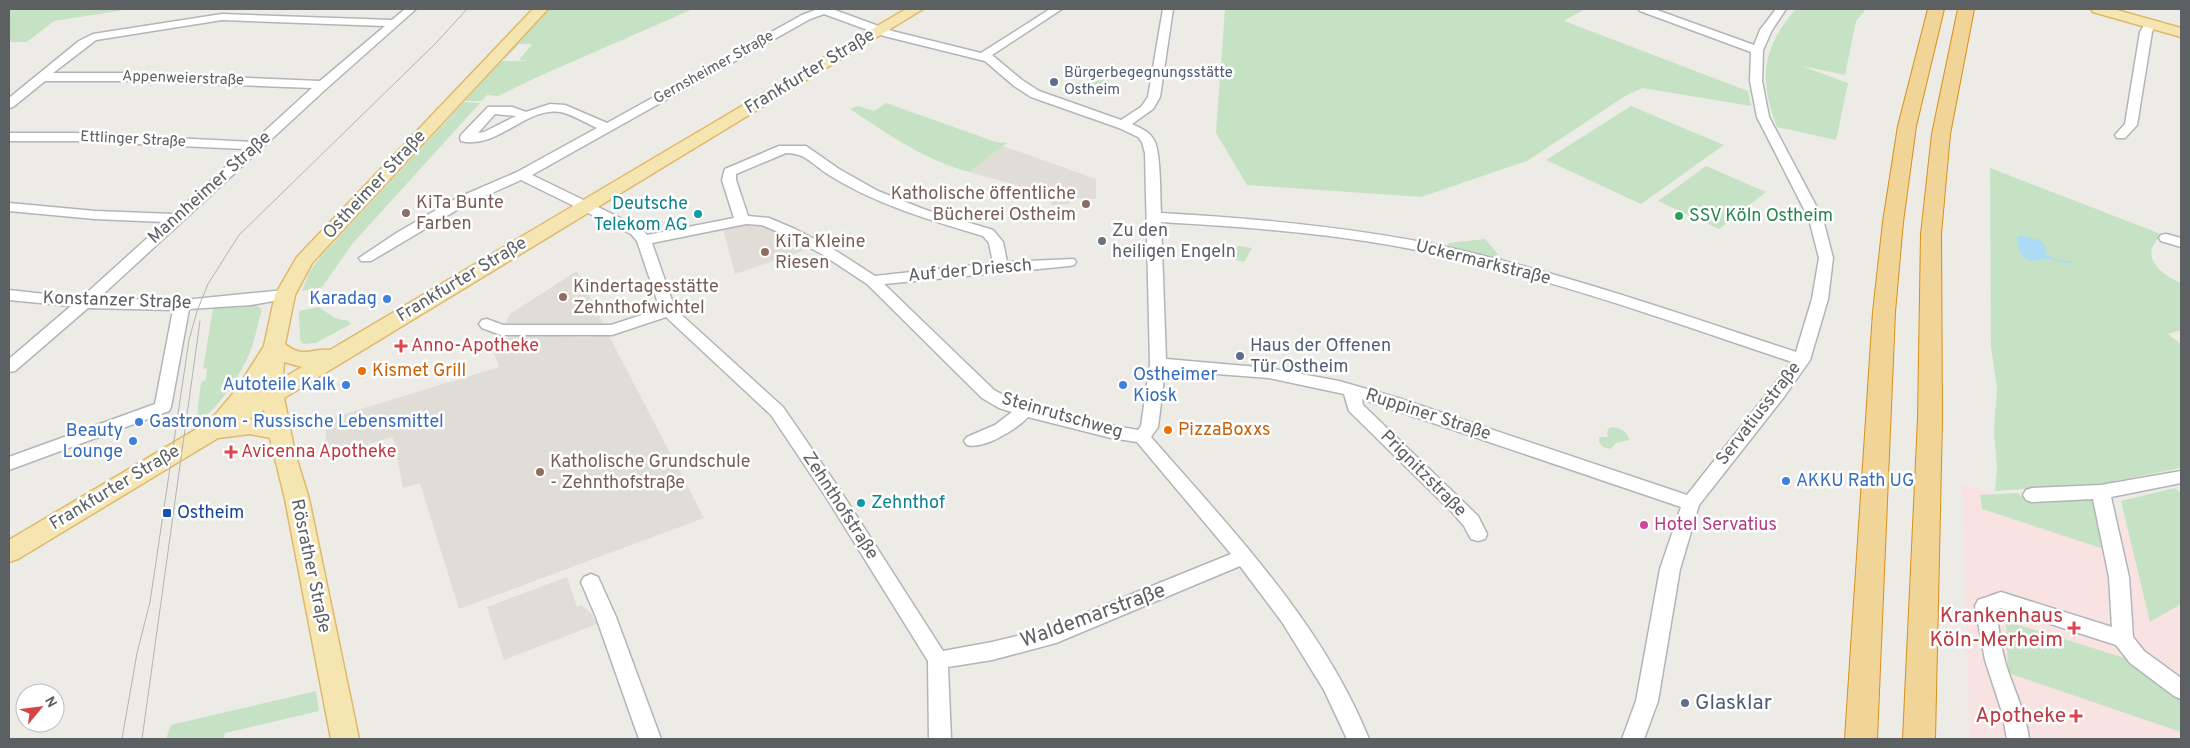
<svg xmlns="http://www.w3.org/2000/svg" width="2190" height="748" viewBox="0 0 2190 748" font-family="Overpass,sans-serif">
<rect width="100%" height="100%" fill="#edebe5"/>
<path fill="#e0dcd6" d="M1003,146L1096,179V199L1076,198L1068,204L1051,205L1050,197L1020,186L969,172Z
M745,224L765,227L809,249L735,274L723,229Z
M577,271L604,326H511L506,323L510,314Z
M608,334L704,518L459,609L420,483L403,488L393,437L327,457L325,420L499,367L494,353L495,347L504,339L516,335L588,337Z
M567,577L577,607L581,605L591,613L597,624L504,660L487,607Z"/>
<path fill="#f8e3e2" d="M1962,484L2050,508L2090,515L2146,516L2181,511V739H1970Z"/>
<path fill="#c6e2c4" d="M9,9H130L54,21L27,42H9Z
M545,9H693L535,78L498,96L487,95L482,101H464L501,61H529L519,60L532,44H519L505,59H498Z
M1225,9H1581L1583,10L1564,21L1748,91L1751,106L1642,88L1625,96L1527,161L1421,197L1247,185L1216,133Z
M1796,9H1866L1856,21L1845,75L1802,66L1848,83L1836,140L1777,127C1759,79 1761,49 1796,9Z
M1105,80L1109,81L1104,88L1079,94L1073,83Z
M464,102L480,103L353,243L322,287L302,291L310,271L322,255Z
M886,103L996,142L1007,143L969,172C924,160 888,134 850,109L858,106L874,111Z
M1631,106L1724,145L1641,204L1546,160Z
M1706,166L1766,192L1719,229L1658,201Z
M1990,168L2161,234C2158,238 2154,243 2152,248C2147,265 2169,278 2181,283V330L2168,334L2181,344V468L2100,484L1995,491L1997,468L1994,432L1997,388L1991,347Z
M1485,239L1504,261L1447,246L1449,243Z
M1239,246L1252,248L1244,262L1236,260L1230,254H1215V248L1230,249Z
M256,305L262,310C257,326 254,345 247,359C235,383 218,408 196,424L201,382L206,380L207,368L203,369L213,308Z
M319,307C328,313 336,321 347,320L351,324L316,343L303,344L300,340L299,311Z
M1614,427C1622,429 1628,432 1629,440L1616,443L1611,449L1603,447L1599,442V437H1608L1607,432L1609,428Z
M2175,488L2181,493V604L2150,622L2121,501Z
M2018,493L2024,499L2096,498L2101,548L1982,509L1980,495Z
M2006,621L2125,658L2181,701V732L2008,673Z
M316,691L319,711L225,733L223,739H166L171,725Z"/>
<path fill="#addaf5" d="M2022,236L2039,240L2046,246V254L2055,259L2072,262L2075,264C2066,264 2057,260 2048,259C2042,258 2038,261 2033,261C2021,260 2017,246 2017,237Z"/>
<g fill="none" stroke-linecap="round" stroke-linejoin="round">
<defs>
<path id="minor" d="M405,9H416L327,88L98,299L184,300L285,290L290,292L293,295L290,298L251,305L189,309L171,407L169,411L9,470V457L155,404L173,310L88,308L15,371L9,372V359L71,306L9,300V290L81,298L165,222L95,219L9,211V203L95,211L174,214L245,149L74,141H9V133H74L253,142L312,88L131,81H45L13,107L9,108V98L79,41L93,34L222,14L392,20ZM222,20L385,26L320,81L131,73H53L96,40Z
M818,9H832L892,31L981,53L1050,9H1062L992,55L1022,80L1039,91L1121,120L1141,107L1148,97L1163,9H1173L1160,97L1153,109L1132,124C1140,128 1149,131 1154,140C1161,153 1160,196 1161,213C1250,218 1339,226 1427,243C1553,269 1674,312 1796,352L1812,299L1819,258L1809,219L1757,117L1750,81L1751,52L1640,11L1639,9H1654L1754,45L1760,30L1776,9H1786L1772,30L1763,50L1762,81L1769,117L1823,219L1833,258L1828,299L1810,360L1784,397L1699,505L1680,569L1658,701L1644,739H1622L1636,701L1660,569L1681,507L1362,399L1363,405L1478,516L1487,534L1485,539L1478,541L1471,539L1464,526L1452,512L1349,411L1344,394L1269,378L1165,370L1158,427L1151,437C1232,530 1322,623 1369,739H1347L1324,690L1282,622L1240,566L1056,643L992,660L948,667L951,739H929L928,661L826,497L771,415L666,317L612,335H501L482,328L479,324L482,320L487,319L503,325H611L660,309L637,241L631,234L521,180L467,204L371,261H361L359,258L398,232L457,198L517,172L597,128C586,123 573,115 561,112C526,106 498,150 461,141L460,138L461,135L488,107H512L526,112L550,104L565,105L607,123L802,15ZM824,14L884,36L985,61L1014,86L1031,97L1119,128L1138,137L1142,142L1145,153L1150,364L1141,426L1138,430C1095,423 1031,411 994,390L884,284L1069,266L1074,265L1076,262L1074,259L1007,262L1003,242L993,230L926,210L878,191L839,169L806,146H779L725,169L722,180L734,218L647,235L641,228L532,175L810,19ZM495,114L516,116L484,132L478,133ZM786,153C806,153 813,165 829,175C877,205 930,220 983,236L989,243L993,263L875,276L830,247L795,229L769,218L748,216L736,180V174ZM1161,222C1250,227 1339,234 1427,252C1552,278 1672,322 1792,362L1687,495L1398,398L1339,381L1269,368L1166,359ZM746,224L762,225L785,235L820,253L867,284L982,398L999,408L1012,412L995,425L967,437L964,441L967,445C983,450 1017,429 1028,417L1111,438L1137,442L1231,554L1046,629L992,642L943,651L838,487L783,407L675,309L652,243Z
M2150,21L2156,24L2152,32L2137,125L2125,138H2117L2115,135L2125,124L2140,32L2146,22Z
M2166,234L2181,238V247L2161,241L2159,238L2161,235Z
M2181,471V483L2111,497L2129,577L2133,637L2144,651L2181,678V699L2174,696L2130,663L2116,645L2001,608L1996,610C1999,630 2001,649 2007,668C2015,692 2026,714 2029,739H2007L2002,712L1985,660L1975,606L1978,600L2001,592L2112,627L2109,577L2093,499L2032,502L2026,500L2023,495L2026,490L2032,488L2101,485Z
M591,574L598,577L616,617L661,739H639L596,617L581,582L584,577Z"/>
<path id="major" d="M533,9H548L312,263L295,295L285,344C304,359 311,348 330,350L906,9H923L284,398L295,453L309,499L359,739H331L285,499L270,438L250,434L218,438L18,559L9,562V540L215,418L214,416L236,390L264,346L275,295L297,257ZM284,362L302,367L283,378ZM262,383L261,391L255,394ZM264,410L266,421L249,419Z
M2091,9H2113L2181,28V37L2093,12Z"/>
<path id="highway" d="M1928,9H1944L1916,126L1903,222L1895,312L1877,739H1845L1873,312L1883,222L1898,126Z
M1958,9H1974L1950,134L1941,234L1942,419L1935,739H1903L1918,419L1921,234L1932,134Z"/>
</defs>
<use href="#minor" stroke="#b2b5b8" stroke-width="3"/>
<use href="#major" stroke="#e1b86a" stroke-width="3"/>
<use href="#highway" stroke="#d7901a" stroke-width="2"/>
<use href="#minor" fill="#fff" fill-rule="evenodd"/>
<use href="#major" fill="#f5e6b1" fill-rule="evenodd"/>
<use href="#highway" fill="#f1d598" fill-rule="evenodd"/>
<path stroke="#b2b3b3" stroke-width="1" d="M122,739L137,653L150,602L189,340L197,311L208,284L239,235L436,43L467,9
M142,739L200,321"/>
</g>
<g fill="#5c6f8a" stroke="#fff" stroke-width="2">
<circle cx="1054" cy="82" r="5"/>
<circle cx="1240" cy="356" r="5"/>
<circle cx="1685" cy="703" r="5"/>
</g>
<g fill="#8d6e63" stroke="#fff" stroke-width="2">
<circle cx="1086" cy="204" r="5"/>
<circle cx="406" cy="213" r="5"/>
<circle cx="765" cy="252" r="5"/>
<circle cx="563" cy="297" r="5"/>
<circle cx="540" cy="472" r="5"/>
</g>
<g fill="#0f9aa8" stroke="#fff" stroke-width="2">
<circle cx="698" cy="214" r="5"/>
<circle cx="861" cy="503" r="5"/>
</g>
<circle fill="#2e9e5b" stroke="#fff" stroke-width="2" cx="1679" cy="216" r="5"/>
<circle fill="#6b7280" stroke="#fff" stroke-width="2" cx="1102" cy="241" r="5"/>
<g fill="#3f7fe0" stroke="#fff" stroke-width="2">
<circle cx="387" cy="299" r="5"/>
<circle cx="346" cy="385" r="5"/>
<circle cx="1123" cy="385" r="5"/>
<circle cx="139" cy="422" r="5"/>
<circle cx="133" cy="441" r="5"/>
<circle cx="1786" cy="481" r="5"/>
</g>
<g fill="#e0444e" stroke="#fff" stroke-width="2">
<path d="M398.5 338.5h5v5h5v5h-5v5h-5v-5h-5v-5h5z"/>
<path d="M228.5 444.5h5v5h5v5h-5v5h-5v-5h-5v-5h5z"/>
<path d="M2071.5 620.5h5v5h5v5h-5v5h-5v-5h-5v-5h5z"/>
<path d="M2073.5 708.5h5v5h5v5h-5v5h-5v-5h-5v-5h5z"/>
</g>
<g fill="#e8710a" stroke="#fff" stroke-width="2">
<circle cx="362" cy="371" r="5"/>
<circle cx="1168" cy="430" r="5"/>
</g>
<rect fill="#1a4fb4" stroke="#fff" stroke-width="2" x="162" y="508" width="10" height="10" rx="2.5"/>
<circle fill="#d1479c" stroke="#fff" stroke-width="2" cx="1644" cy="525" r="5"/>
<g text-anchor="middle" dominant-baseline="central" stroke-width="5" stroke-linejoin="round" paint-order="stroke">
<g font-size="15" fill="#5c6063" stroke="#fff">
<text transform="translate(714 68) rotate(-29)">Gernsheimer Straße</text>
<text transform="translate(183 79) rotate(2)">Appenweierstraße</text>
<text transform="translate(133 140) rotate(3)">Ettlinger Straße</text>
</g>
<g font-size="15" fill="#4e5e75" stroke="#fff" text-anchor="start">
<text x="1064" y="73">Bürgerbegegnungsstätte<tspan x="1064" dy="17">Ostheim</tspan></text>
</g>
<g font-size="18" fill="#5c6063" stroke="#fff">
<text transform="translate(810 72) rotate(-31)">Frankfurter Straße</text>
<text transform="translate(375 185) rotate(-47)">Ostheimer Straße</text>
<text transform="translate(210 188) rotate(-42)">Mannheimer Straße</text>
<text transform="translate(1483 263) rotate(14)">Uckermarkstraße</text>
<text transform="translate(970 271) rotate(-5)">Auf der Driesch</text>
<text transform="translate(462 280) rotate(-31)">Frankfurter Straße</text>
<text transform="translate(117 301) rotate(2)">Konstanzer Straße</text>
<text transform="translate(1759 414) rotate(-52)">Servatiusstraße</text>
<text transform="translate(1428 415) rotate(18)">Ruppiner Straße</text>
<text transform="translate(1062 416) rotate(16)">Steinrutschweg</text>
<text transform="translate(1423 474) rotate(45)">Prignitzstraße</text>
<text transform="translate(115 488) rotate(-31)">Frankfurter Straße</text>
<text transform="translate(840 506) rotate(57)">Zehnthofstraße</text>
<text transform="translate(310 566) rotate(78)">Rösrather Straße</text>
</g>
<g font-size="18" fill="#785e54" stroke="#fff" text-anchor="start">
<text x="1076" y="194" text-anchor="end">Katholische öffentliche<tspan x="1076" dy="21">Bücherei Ostheim</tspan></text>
<text x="416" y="203">KiTa Bunte<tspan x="416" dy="21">Farben</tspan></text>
<text x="775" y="242">KiTa Kleine<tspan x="775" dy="21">Riesen</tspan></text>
<text x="573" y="287">Kindertagesstätte<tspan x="573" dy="21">Zehnthofwichtel</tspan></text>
<text x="550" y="462">Katholische Grundschule<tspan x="550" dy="21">- Zehnthofstraße</tspan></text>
</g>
<g font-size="18" fill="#0d838f" stroke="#fff" text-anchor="end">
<text x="688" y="204">Deutsche<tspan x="688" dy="21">Telekom AG</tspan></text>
<text x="871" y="503" text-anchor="start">Zehnthof</text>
</g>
<g font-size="18" fill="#27864d" stroke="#fff" text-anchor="start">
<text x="1689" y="216">SSV Köln Ostheim</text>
</g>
<g font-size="18" fill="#5b616d" stroke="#fff" text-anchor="start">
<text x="1112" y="231">Zu den<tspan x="1112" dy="21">heiligen Engeln</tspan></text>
</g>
<g font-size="18" fill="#366cbe" stroke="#fff" text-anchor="end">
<text x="377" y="299">Karadag</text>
<text x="1133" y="375" text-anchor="start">Ostheimer<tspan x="1133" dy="21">Kiosk</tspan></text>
<text x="336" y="385">Autoteile Kalk</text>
<text x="149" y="422" text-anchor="start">Gastronom - Russische Lebensmittel</text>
<text x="123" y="431">Beauty<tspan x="123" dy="21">Lounge</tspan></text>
<text x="1796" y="481" text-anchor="start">AKKU Rath UG</text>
</g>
<g font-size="18" fill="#be3a42" stroke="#fff" text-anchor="start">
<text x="411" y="346">Anno-Apotheke</text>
<text x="241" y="452">Avicenna Apotheke</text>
</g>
<g font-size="18" fill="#4e5e75" stroke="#fff" text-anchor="start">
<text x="1250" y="346">Haus der Offenen<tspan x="1250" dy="21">Tür Ostheim</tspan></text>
</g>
<g font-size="18" fill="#c56008" stroke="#fff" text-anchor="start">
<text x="372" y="371">Kismet Grill</text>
<text x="1178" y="430">PizzaBoxxs</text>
</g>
<g font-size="18" fill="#164399" stroke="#fff" text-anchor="start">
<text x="177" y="513">Ostheim</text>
</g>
<g font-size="18" fill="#b23c85" stroke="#fff" text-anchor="start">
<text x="1654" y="525">Hotel Servatius</text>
</g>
<g font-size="21" fill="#5c6063" stroke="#fff">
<text transform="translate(1093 616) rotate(-20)">Waldemarstraße</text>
</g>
<g font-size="21" fill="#be3a42" stroke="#fff" text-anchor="end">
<text x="2063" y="616">Krankenhaus<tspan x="2063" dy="24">Köln-Merheim</tspan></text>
<text x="2066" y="716">Apotheke</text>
</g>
<g font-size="21" fill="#4e5e75" stroke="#fff" text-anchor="start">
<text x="1695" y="703">Glasklar</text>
</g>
</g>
<rect width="2190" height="748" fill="none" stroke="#5c6063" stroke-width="20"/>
<g transform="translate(40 708) rotate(61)"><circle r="24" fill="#ffffff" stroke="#bebfc1"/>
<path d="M0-4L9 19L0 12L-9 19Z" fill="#d54543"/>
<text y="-8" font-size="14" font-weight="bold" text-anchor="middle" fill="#5c6063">N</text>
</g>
</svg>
